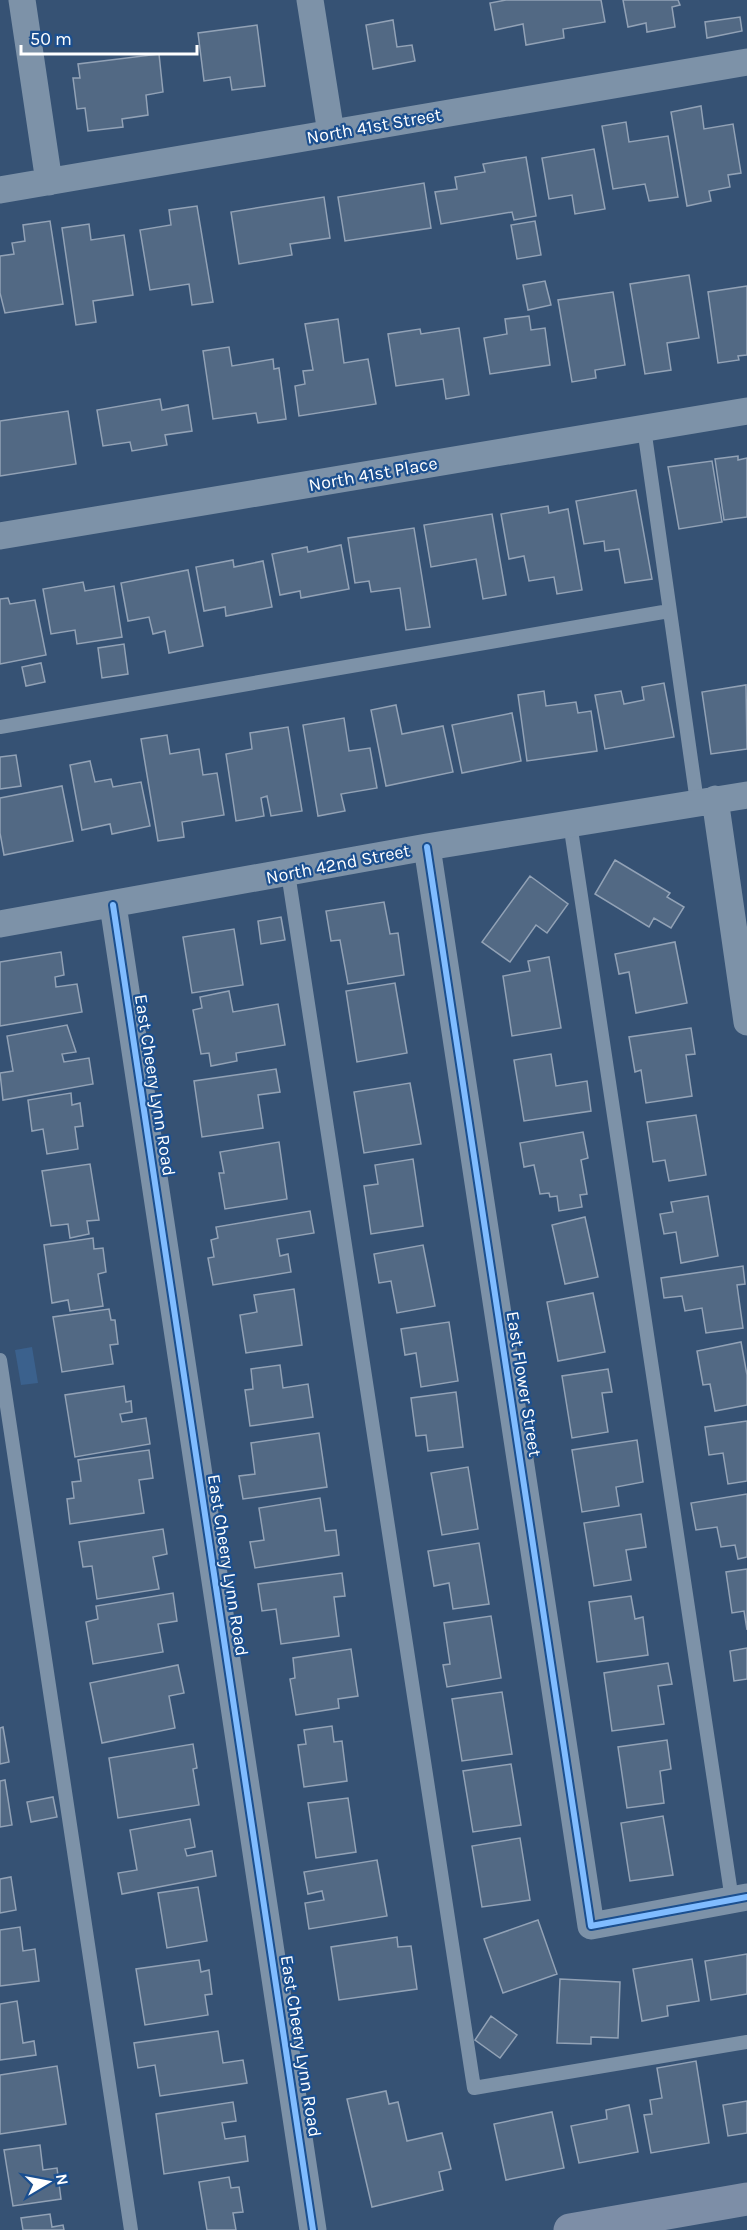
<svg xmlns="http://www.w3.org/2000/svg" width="747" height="2230" viewBox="0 0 747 2230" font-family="Karla,sans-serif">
<rect width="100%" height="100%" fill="#365274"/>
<path fill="#3b618d" d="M32,1347L38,1383L21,1385L15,1350Z"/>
<path fill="#526984" stroke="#92a2b6" stroke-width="1.5" d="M506,0H601L605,22L563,29L564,38L526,45L523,24L495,30L490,3Z
M623,0H678L680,5L672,7L675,27L647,32L646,23L628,27Z
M740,17L742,31L707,38L705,22Z
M393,20L397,47L412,45L415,61L373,69L366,25Z
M257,25L265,86L232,90L230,77L204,81L198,33Z
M159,54L163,92L146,95L148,115L122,119L123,127L88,131L85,108L77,109L73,78H80L78,64Z
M701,106L704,129L733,124L741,173L728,175L730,187L709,191L711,201L687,206L671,112Z
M626,122L629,142L668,136L678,197L649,201L645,184L613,189L602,126Z
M594,149L605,209L575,214L572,195L549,199L542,158Z
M526,157L536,216L514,220L512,212L441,224L435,192L457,189L455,177L485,172L483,164Z
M424,183L431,228L345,241L338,197Z
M324,197L330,238L290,244L292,255L239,264L231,212Z
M197,206L213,302L192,305L189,284L150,290L140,230L171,225L169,210Z
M50,221L63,304L5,313L0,293V256L14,254L12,243L25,241L23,225Z
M535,221L541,255L517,259L511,225Z
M89,224L91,240L124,235L133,295L93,301L96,322L76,325L62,228Z
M689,275L699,338L667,343L671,370L645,374L630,284Z
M545,281L551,305L528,310L523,285Z
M747,286V355L738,356L739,360L718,363L708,292Z
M613,292L625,365L595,370L596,378L572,382L558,300Z
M529,316L531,330L545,328L550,365L490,374L484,338L507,334L505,319Z
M338,319L344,363L368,359L376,404L299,416L295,386L305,384L303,371L313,370L305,324Z
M459,328L469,395L446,399L443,379L396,386L388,334L420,329L421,334Z
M229,347L232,366L273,359L274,369L279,368L286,419L258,423L256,413L213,419L203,351Z
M160,399L162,410L188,405L192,431L165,435L167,445L132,451L130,442L103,446L97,410Z
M68,411L76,464L0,476V421Z
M738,456V460L747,458V517L724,520L715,459Z
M712,461L722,522L679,529L668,467Z
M636,490L652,579L625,583L619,549L605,551L604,541L584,544L576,501Z
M548,506L549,513L568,509L582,590L557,594L554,577L529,581L524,556L509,559L501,514Z
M492,514L506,595L483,599L476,559L431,567L424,525Z
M414,528L430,627L406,630L400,588L371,592L369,581L355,583L348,538Z
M341,545L349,589L301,598L300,591L280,595L272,554L307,547L308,552Z
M233,560L234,567L263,561L272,607L226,616L225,607L204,611L196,567Z
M188,570L203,646L169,653L165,631L153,634L149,617L128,621L121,583Z
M83,582L85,591L114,586L122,637L77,644L75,630L51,634L43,589Z
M8,598L10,604L35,600L46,655L0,664V599Z
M124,644L128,674L102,678L98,648Z
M41,663L45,682L26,686L22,667Z
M664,683L674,737L605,749L595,695L621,691L624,704L644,700L642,687Z
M746,685L747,749L711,754L702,692Z
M544,691L546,706L576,702L578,713L591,711L597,751L527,761L518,695Z
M396,705L402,734L443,726L453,772L386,786L371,710Z
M512,713L521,761L462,773L452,725Z
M344,718L349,751L370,748L377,788L341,794L345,811L318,816L303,725Z
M288,727L302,811L271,816L267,796L261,798L264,816L236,821L226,754L252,749L250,733Z
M167,735L170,754L199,749L203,775L217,773L224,815L182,822L184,837L158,841L141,739Z
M16,755L21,786L0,789V757Z
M90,761L95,782L111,779L113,787L141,782L150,826L112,834L110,824L82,830L70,765Z
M62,786L73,841L4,855L0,833V798Z
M615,860L670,893L667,897L684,907L671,928L654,918L649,927L595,894Z
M530,876L568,904L547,933L536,925L510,962L482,942Z
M384,902L390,934L398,933L404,975L348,984L340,940L331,941L326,911Z
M281,917L285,940L261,944L258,921Z
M234,929L243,985L192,993L183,937Z
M675,942L687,1003L636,1013L629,972L619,974L615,954Z
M61,952L64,975L55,977L56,987L77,984L82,1012L0,1026V962Z
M549,957L561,1028L512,1036L503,976L530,971L528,961Z
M395,983L407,1053L357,1062L346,991Z
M229,991L233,1012L278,1004L285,1045L236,1053L237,1061L211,1066L209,1053L201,1054L193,1010L202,1008L200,997Z
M67,1025L76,1052L62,1054L64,1062L89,1058L93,1084L3,1100L0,1073L13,1071L7,1036Z
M691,1028L695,1054L686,1055L692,1096L646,1103L641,1070L635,1072L629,1037Z
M551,1054L556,1086L587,1081L591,1111L524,1121L514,1060Z
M276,1069L280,1092L258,1095L263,1128L202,1137L194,1081Z
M410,1083L421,1144L364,1153L354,1092Z
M71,1093L72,1105L80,1103L83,1126L75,1127L78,1149L47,1154L43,1129L32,1131L28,1100Z
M696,1115L706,1175L669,1181L665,1160L653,1162L647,1122Z
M583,1132L588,1158L581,1160L587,1194L580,1195L582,1207L559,1211L557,1196L550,1197L549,1193L540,1194L534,1165L524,1167L520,1143Z
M279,1142L287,1199L225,1209L219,1173H224L220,1152Z
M413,1159L423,1226L371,1234L364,1186L378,1184L375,1165Z
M90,1164L99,1220L87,1221L89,1234L70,1238L68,1224L51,1226L42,1171Z
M708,1196L718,1256L681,1263L676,1232L664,1234L660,1214L673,1212L671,1202Z
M310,1211L314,1233L277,1239L280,1256L288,1254L291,1272L213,1285L208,1258L214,1257L211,1240L218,1238L216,1227Z
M585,1217L598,1277L565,1284L552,1225Z
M93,1238L94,1249L103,1248L106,1272L98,1274L103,1306L70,1311L68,1300L52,1303L44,1245Z
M423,1245L435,1306L397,1313L391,1281L379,1283L374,1254Z
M743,1266L745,1284L737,1285L743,1328L706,1333L702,1308L685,1311L682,1296L664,1298L661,1278Z
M294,1289L302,1345L246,1353L240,1315L257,1312L254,1295Z
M593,1293L605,1352L558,1361L547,1302Z
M109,1309L111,1320H115L118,1344L110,1345L113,1364L62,1372L53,1317Z
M449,1322L458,1381L421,1387L416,1353L405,1355L401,1329Z
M741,1342L747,1375V1405L715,1411L710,1384L703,1385L697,1351Z
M280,1365L283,1388L308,1384L313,1417L250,1426L245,1390L253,1389L251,1369Z
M608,1369L612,1392L602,1393L608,1432L572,1438L562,1376Z
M124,1386L126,1402L131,1401L132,1412L120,1414L122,1422L146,1418L150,1444L75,1457L65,1395Z
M456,1392L463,1447L428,1451L426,1435L416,1436L411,1398Z
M747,1421V1481L728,1484L723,1453L709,1455L705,1427Z
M319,1433L327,1487L243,1499L239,1476L255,1474L251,1443Z
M637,1440L643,1482L616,1487L619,1506L582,1512L572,1450Z
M149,1450L153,1478L139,1480L144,1513L70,1524L67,1499L74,1498L72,1482L81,1481L78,1460Z
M468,1467L478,1529L442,1535L431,1473Z
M747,1494V1557L738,1559L735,1545L721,1547L717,1527L696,1530L691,1503Z
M320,1498L325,1531L336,1530L339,1555L255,1568L250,1542L264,1540L259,1508Z
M641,1514L646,1547L626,1550L631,1580L594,1586L584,1523Z
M163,1529L167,1554L153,1557L159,1589L97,1599L92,1566L83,1567L79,1542Z
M479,1543L489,1604L453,1609L449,1583L434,1586L428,1551Z
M747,1569V1630L744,1611L732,1613L726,1572Z
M342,1573L345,1596L334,1597L339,1636L281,1644L276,1609L262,1611L258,1584Z
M173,1593L177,1621L158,1624L163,1652L93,1664L86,1622L98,1619L96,1606Z
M631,1596L635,1619L643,1617L648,1655L597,1662L589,1602Z
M491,1616L501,1678L447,1687L443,1665L450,1664L444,1623Z
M747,1648V1679L734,1681L730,1651Z
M351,1649L358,1696L338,1699L339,1708L296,1715L290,1679L295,1678L293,1658Z
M668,1663L672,1684L658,1686L664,1724L612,1731L604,1673Z
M178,1665L184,1693L169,1696L175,1728L102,1743L90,1683Z
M502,1692L512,1754L462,1761L452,1699Z
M332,1726L334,1742L342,1741L347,1781L304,1787L298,1745L306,1744L304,1730Z
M3,1727L9,1762L0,1764V1728Z
M667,1740L671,1769L660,1771L664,1803L627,1808L618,1747Z
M193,1744L197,1768L193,1769L199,1805L118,1818L109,1758Z
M511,1764L521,1825L473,1832L463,1771Z
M5,1780L12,1825L0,1827V1781Z
M53,1797L57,1817L31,1822L27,1802Z
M348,1798L356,1852L316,1858L308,1803Z
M663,1816L673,1875L630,1881L621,1823Z
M190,1819L195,1847L185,1849L187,1856L212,1851L216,1876L122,1894L118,1873L137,1870L130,1830Z
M520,1838L530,1900L482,1907L472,1846Z
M377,1860L387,1916L309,1929L305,1903L324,1900L322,1891L308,1894L304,1872Z
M11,1877L16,1910L0,1913V1879Z
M198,1887L207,1941L167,1948L158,1893Z
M538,1920L557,1974L503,1993L484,1939Z
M20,1927L23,1951L35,1949L39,1981L0,1986V1930Z
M397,1937L398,1947L411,1946L417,1989L339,2000L331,1947Z
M747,1954V1994L711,2000L705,1961Z
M692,1959L699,2001L667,2006L668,2016L642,2021L633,1969Z
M199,1960L201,1972L209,1970L212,1994L205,1995L208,2015L145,2025L136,1969Z
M560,1979L620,1982L618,2038L591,2037V2044L557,2043Z
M17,2001L23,2043L34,2041L36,2055L0,2060V2004Z
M491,2016L517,2035L500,2058L475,2040Z
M218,2031L223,2063L243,2060L247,2083L160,2096L155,2065L138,2068L134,2043Z
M696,2061L709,2143L651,2153L644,2115L652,2114L650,2100L662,2098L657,2068Z
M57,2066L66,2124L0,2134V2075Z
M386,2091L389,2104L398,2102L407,2141L442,2133L451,2169L439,2172L443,2190L372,2207L347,2099Z
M747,2101V2133L728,2136L723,2105Z
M233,2102L236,2121L222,2123L225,2139L245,2136L248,2161L164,2174L156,2114Z
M629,2105L638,2152L579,2163L571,2126L607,2119L606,2110Z
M552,2112L564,2168L506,2180L494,2124Z
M40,2145L43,2170L57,2168L61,2199L13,2206L4,2150Z
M229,2177L231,2188L239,2187L243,2212L233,2213L236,2230H207L199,2182Z
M50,2214L52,2227L63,2225L64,2230H23L21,2218Z"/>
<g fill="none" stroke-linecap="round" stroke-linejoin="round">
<path stroke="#7d92a8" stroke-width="14" d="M644,428L697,802
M0,727L669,611
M570,823L732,1900
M288,873L474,2088L747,2042
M0,1360L131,2230"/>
<path stroke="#7d92a8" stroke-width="27" d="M22,0L49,182
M310,0L331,133
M0,190L747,62
M0,536L747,411
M715,799L747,1022
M427,847L591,1926L747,1897
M113,905L313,2230
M0,924L427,847L747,795"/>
<path stroke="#7d8ea7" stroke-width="33" d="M570,2230L747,2199"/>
<defs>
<path id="cycleway" d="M427,847L591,1926L747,1897
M113,905L313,2230"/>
</defs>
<use href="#cycleway" stroke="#1b4f8f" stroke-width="10"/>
<use href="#cycleway" stroke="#80bcff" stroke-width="6"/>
</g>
<g text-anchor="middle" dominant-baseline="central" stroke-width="4.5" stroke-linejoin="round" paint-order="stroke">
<g font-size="18" fill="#fff" stroke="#1b4f8f">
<text transform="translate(374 126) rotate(-10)">North 41st Street</text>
<text transform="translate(373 474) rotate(-10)">North 41st Place</text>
<text transform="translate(338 864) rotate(-11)">North 42nd Street</text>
<text transform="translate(155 1085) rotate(81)">East Cheery Lynn Road</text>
<text transform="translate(524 1384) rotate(81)">East Flower Street</text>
<text transform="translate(228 1565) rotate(81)">East Cheery Lynn Road</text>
<text transform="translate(301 2046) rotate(81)">East Cheery Lynn Road</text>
</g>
</g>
<g transform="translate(48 2182) rotate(80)" stroke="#1b4f8f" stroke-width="4.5" paint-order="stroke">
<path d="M0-4.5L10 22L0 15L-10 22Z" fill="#ffffff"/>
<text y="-9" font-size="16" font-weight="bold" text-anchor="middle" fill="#ffffff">N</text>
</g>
<path d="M21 45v9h176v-9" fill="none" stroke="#ffffff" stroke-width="3"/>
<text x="30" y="45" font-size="18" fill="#ffffff" stroke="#1b4f8f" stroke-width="4.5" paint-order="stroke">50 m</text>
</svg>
